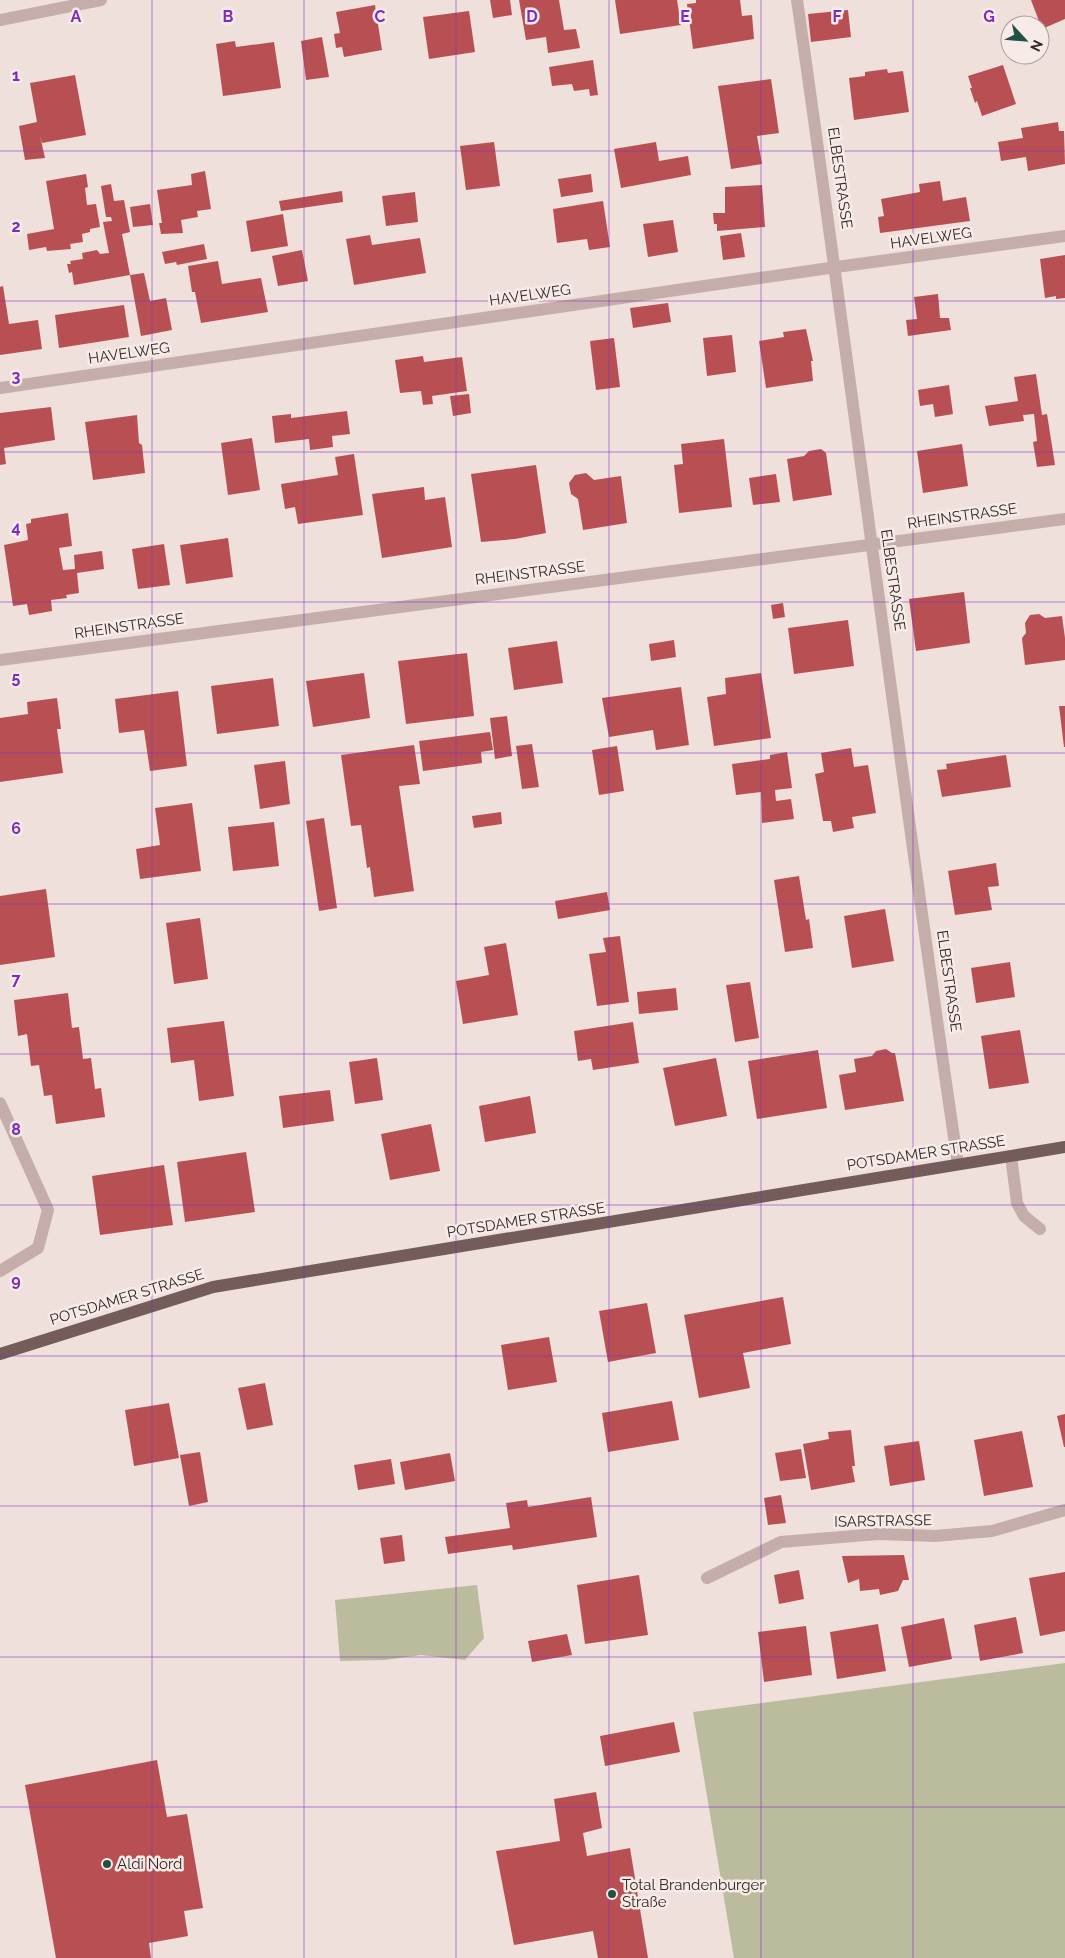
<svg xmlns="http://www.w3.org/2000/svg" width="1065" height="1958" viewBox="0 0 1065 1958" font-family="Raleway,sans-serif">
<rect width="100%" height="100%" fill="#efe0db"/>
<path fill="#babc9d" d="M477,1585L484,1638L465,1660L421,1655L385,1660L340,1661L335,1600Z
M1065,1663V1958H734L693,1712Z"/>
<path fill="#b85053" d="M490,0H510L512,15L493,18Z
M519,0H559L564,30L576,29L580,48L548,53L546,37L526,40Z
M615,0H677L681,25L620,34Z
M696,0H740L742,16L752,15L754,39L693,49L687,4L696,3Z
M1031,0H1065V19L1042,29Z
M375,5L382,50L344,57L342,47L336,48L334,34L340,33L336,12Z
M848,10L851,37L811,42L808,14Z
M469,11L475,52L429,59L423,17Z
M322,37L329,77L306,80L301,41Z
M235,41L236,47L274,42L281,88L223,96L216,44Z
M593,60L598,95L590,96L589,89L574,91L572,84L552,86L549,67Z
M1003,65L1016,104L982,116L977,101L975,103L970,88H972L968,76Z
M887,69L888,73L903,71L909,112L854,120L849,78L865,76V72Z
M75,75L86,135L42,143L40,136L45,158L25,160L19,126L37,122L30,83Z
M771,79L779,133L757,136L762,164L731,169L718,86Z
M1058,122L1059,131H1064L1065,164L1028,171L1026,157L1001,161L998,142L1023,138L1021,128Z
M494,142L500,186L466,190L460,146Z
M656,142L659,161L688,156L691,175L621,188L614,149Z
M205,171L211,209L197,211L198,217L181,220L183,233L161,234L159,223H162L157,190L192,185L191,174Z
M86,174L88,187L85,188L87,205L96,204L100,227L90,229V232L82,234L83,242L70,244L71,249L47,251L46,247L29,250L27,234L54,229L46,181Z
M591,174L593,192L561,197L558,179Z
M940,181L943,201L966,197L970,221L880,233L878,217L884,216L881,199L920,192L919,184Z
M111,184L114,201L124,200L130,232L122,234L130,275L74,285L72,272L69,273L67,264H71L70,261L83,259L82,253L97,250L100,254L109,253L103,222L112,221L111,217H106L101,186Z
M762,185L765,227L717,231V224H714L713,213H725V187Z
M342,191L343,202L281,211L279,201Z
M415,192L418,222L386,226L382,196Z
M603,201L610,247L589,250L587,239L557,243L553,209Z
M150,204L153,225L133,227L130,207Z
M283,214L288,246L251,252L246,221Z
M673,220L678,252L648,257L643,224Z
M741,233L745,257L723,260L720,236Z
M370,235L372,245L420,238L426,273L354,285L346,239Z
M204,244L207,259L177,265L176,262L165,264L162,252Z
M302,250L308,281L278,286L272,256Z
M1065,255V298L1056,299V296L1045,298L1040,259Z
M218,261L222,284L261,278L268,312L201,323L195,292H192L188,266Z
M144,273L150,301L166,298L172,330L141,336L130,275Z
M3,286L9,324L38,320L42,349L0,355V287Z
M938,294L940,318H949L951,330L908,336L906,320L917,319L914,297Z
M668,303L671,322L633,328L630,308Z
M124,305L129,337L59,348L55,315Z
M806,329L813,361H811L813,381L766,388L759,341L784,337L783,332Z
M732,335L736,372L707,376L703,338Z
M614,338L620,387L596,390L590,341Z
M423,356L424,362L462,357L467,391L432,396L433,404L423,405L421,391L400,393L395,360Z
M1036,374L1042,415L1047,414L1055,465L1037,467L1033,442L1037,441L1034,414L1023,415L1024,421L989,426L985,406L1018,401L1014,377Z
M949,385L953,414L935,417L933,404L920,406L918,390Z
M469,394L471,413L453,416L450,396Z
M51,407L55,440L4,448L6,464L0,465V413Z
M347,411L350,434L332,436L333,447L310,450L309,439L275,443L272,416L291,414V418Z
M137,415L139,443L142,445L145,473L93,480L85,422Z
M252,438L260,490L228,495L221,443Z
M724,439L732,507L679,513L674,465L683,464L681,444Z
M962,444L968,486L923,493L917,451Z
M821,449L826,453L832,495L793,501L787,459L804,456L809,451Z
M354,454L363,515L298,524L295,507L285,509L281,484L338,475L335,457Z
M536,465L546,533L515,539L481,542L471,474Z
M586,473L594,480L621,476L627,523L583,530L578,499L571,494L569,483L575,475Z
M776,474L780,502L753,505L749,478Z
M424,487L425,500L445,497L452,547L382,558L372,494Z
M68,513L72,546L59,548L63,570L75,569L74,555L102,551L104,569L77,573L79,593L66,595L67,598L51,600L52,611L29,615L27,604L13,606L4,545L28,540L26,524L31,523V519Z
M228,538L233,577L186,584L180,545Z
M164,544L170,585L138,589L132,549Z
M964,592L970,643L916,651L909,599Z
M783,603L785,617L773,619L771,605Z
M1039,614L1045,618L1062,616L1065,638V660L1025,665L1022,638L1026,633L1025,623L1030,615Z
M848,620L854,666L794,674L788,628Z
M674,640L676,657L651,661L649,644Z
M557,641L563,683L514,690L508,648Z
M467,653L474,716L406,724L398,661Z
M364,673L370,718L313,727L306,681Z
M761,673L771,738L714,746L707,697L726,694L725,678Z
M273,678L279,726L217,734L211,686Z
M681,687L689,745L656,750L653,730L609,737L602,698Z
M178,691L187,766L150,771L144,730L119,733L115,699Z
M57,698L61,729H57L63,773L0,782V718L28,714L27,702Z
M1059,706H1065V747H1064Z
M507,716L512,756L495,759L490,718Z
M490,732L493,750L481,752L482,763L423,771L419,741Z
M532,744L539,787L522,789L516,746Z
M414,745L420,784L399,786L414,891L374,897L370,867L367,868L361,825L351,826L341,755Z
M617,746L624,791L599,795L592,750Z
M851,748L854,767L868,765L876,813L852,817L854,828L833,832L831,821H823L815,774L824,772L821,753Z
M787,752L792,788L775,790L776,801L791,799L794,819L762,823L761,792L736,795L732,764L770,759V755Z
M1006,755L1011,787L942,797L937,770L947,769L946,764Z
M285,761L290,804L260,809L254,765Z
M192,803L201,871L140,879L136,849L160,845L155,808Z
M501,812L502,824L474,828L472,816Z
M324,818L337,908L319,911L306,821Z
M274,822L279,866L233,871L228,827Z
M996,863L999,886L988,887L992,910L955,915L948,871Z
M799,876L806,920L809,919L813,948L785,952L774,880Z
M46,889L55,957L0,965V896Z
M607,892L610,910L558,919L555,901Z
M885,909L894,961L852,968L844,916Z
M200,918L208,979L174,984L166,923Z
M620,936L629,1002L597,1006L589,954L606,952L603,938Z
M506,943L518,1015L463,1024L456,981L489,975L484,947Z
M1010,962L1015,997L976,1003L971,968Z
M750,982L759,1038L735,1042L726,985Z
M676,988L678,1010L639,1014L637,992Z
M68,993L72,1028L79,1027L83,1059L91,1058L95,1089L101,1088L105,1117L56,1124L52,1095L44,1096L39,1065L31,1066L27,1034L18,1036L14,1000Z
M224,1021L234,1096L199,1101L194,1060L171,1063L167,1028Z
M633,1022L639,1063L593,1070L591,1059L578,1061L574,1031Z
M1020,1030L1029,1083L989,1089L981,1036Z
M886,1049L892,1053H895L904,1101L845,1110L839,1075L856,1072L854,1059L872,1056L876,1051Z
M818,1050L827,1108L757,1119L748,1061Z
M377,1058L383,1100L355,1104L349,1062Z
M716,1058L727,1116L675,1126L663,1068Z
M330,1090L334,1121L283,1128L279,1096Z
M530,1096L536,1133L485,1142L479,1106Z
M431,1124L440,1171L390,1180L381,1134Z
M246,1152L255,1212L185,1222L177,1162Z
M164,1165L173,1225L100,1235L92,1176Z
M783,1297L791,1344L743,1353L750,1388L699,1398L684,1315Z
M647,1303L656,1353L608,1362L599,1311Z
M549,1337L557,1382L508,1390L501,1345Z
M265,1383L273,1425L247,1430L238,1388Z
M672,1401L679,1440L608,1452L602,1413Z
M169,1403L179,1458L134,1466L125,1410Z
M1065,1414V1447H1064L1057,1416Z
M851,1430L855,1466H852L855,1482L811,1490L803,1444L829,1439L828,1432Z
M1022,1431L1033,1487L984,1496L974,1440Z
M919,1441L925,1480L890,1486L884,1446Z
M801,1449L806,1478L780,1481L775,1453Z
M200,1452L208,1502L189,1506L180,1455Z
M450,1453L455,1481L405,1490L400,1462Z
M391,1459L395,1484L358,1490L354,1465Z
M781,1495L786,1523L768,1525L764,1498Z
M591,1497L597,1537L513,1550L512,1545L448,1554L445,1537L510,1528L506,1503L527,1500L528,1507Z
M402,1535L405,1561L384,1564L380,1538Z
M904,1555L909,1580H903L898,1591L880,1595L879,1589L860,1591L859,1579L848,1583L842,1556Z
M799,1570L804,1599L779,1604L774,1575Z
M1065,1572V1631L1040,1636L1029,1578Z
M639,1575L648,1635L585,1644L577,1585Z
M1016,1617L1023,1653L980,1661L974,1625Z
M944,1618L952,1659L909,1667L901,1627Z
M878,1624L886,1671L837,1679L830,1632Z
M806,1626L812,1675L764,1682L758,1632Z
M567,1634L572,1655L532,1662L528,1641Z
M674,1722L680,1752L605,1766L600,1736Z
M157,1760L167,1817L187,1814L203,1908L184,1911L188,1936L149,1943L151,1958H56L25,1785Z
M596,1792L602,1828L583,1833L587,1856L630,1848L648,1958H598L593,1931L514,1945L496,1851L560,1841L554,1799Z"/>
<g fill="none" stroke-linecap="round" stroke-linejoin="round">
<path stroke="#c5aea9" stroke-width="12" d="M797,0C853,388 900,777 958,1164
M0,20L101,0
M0,388L836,267L1065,236
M0,660L1065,519
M0,1103L48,1210L38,1248L0,1271
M1011,1156L1017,1203L1024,1216L1040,1229
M707,1578L781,1542L878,1534L935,1536L992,1531L1065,1510"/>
<path stroke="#735c5a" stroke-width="12" d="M0,1354L213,1287L1065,1147"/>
</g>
<path fill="none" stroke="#7b2cbf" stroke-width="1" stroke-opacity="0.55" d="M152,0V1958M304,0V1958M456,0V1958M609,0V1958M761,0V1958M913,0V1958M0,151H1065M0,301H1065M0,452H1065M0,602H1065M0,753H1065M0,904H1065M0,1054H1065M0,1205H1065M0,1356H1065M0,1506H1065M0,1657H1065M0,1807H1065"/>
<g fill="#225046" stroke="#f7ebe7" stroke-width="2">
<circle cx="107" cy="1864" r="5"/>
<circle cx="612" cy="1894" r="5"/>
</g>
<g text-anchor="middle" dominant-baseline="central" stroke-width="5" stroke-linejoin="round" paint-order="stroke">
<g font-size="15" fill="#332828" stroke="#f7ebe7">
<text transform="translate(840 178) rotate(82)">ELBESTRASSE</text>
<text transform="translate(931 238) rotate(-8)">HAVELWEG</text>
<text transform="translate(530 295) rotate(-8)">HAVELWEG</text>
<text transform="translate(129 353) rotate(-8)">HAVELWEG</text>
<text transform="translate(962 516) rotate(-8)">RHEINSTRASSE</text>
<text transform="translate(530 573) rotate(-7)">RHEINSTRASSE</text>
<text transform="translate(893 580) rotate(82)">ELBESTRASSE</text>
<text transform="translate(129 626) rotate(-8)">RHEINSTRASSE</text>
<text transform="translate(949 981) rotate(82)">ELBESTRASSE</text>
<text transform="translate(926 1153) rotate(-9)">POTSDAMER STRASSE</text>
<text transform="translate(526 1220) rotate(-9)">POTSDAMER STRASSE</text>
<text transform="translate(127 1297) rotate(-17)">POTSDAMER STRASSE</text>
<text transform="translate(883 1521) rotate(-1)">ISARSTRASSE</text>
</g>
<g font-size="15" fill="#332828" stroke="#f7ebe7" text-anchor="start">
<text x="117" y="1864">Aldi Nord</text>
<text x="622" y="1885">Total Brandenburger<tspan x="622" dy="17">Straße</tspan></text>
</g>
</g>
<g font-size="16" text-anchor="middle" font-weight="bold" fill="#7b2cbf" stroke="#f7ebe7" stroke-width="5" stroke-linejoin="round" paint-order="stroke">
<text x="76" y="22">A</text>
<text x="228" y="22">B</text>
<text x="380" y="22">C</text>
<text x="532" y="22">D</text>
<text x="685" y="22">E</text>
<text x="837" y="22">F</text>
<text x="989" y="22">G</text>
<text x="16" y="81">1</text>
<text x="16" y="232">2</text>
<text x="16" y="382">3</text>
<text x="16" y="533">4</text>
<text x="16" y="683">5</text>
<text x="16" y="834">6</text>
<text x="16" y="985">7</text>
<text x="16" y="1135">8</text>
<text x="16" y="1286">9</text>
</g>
<g transform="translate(1025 40) rotate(116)"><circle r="24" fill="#f7ebe7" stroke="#a99d9b"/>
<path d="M0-4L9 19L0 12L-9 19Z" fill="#225046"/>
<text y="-8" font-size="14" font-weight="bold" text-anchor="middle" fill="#332828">N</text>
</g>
</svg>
